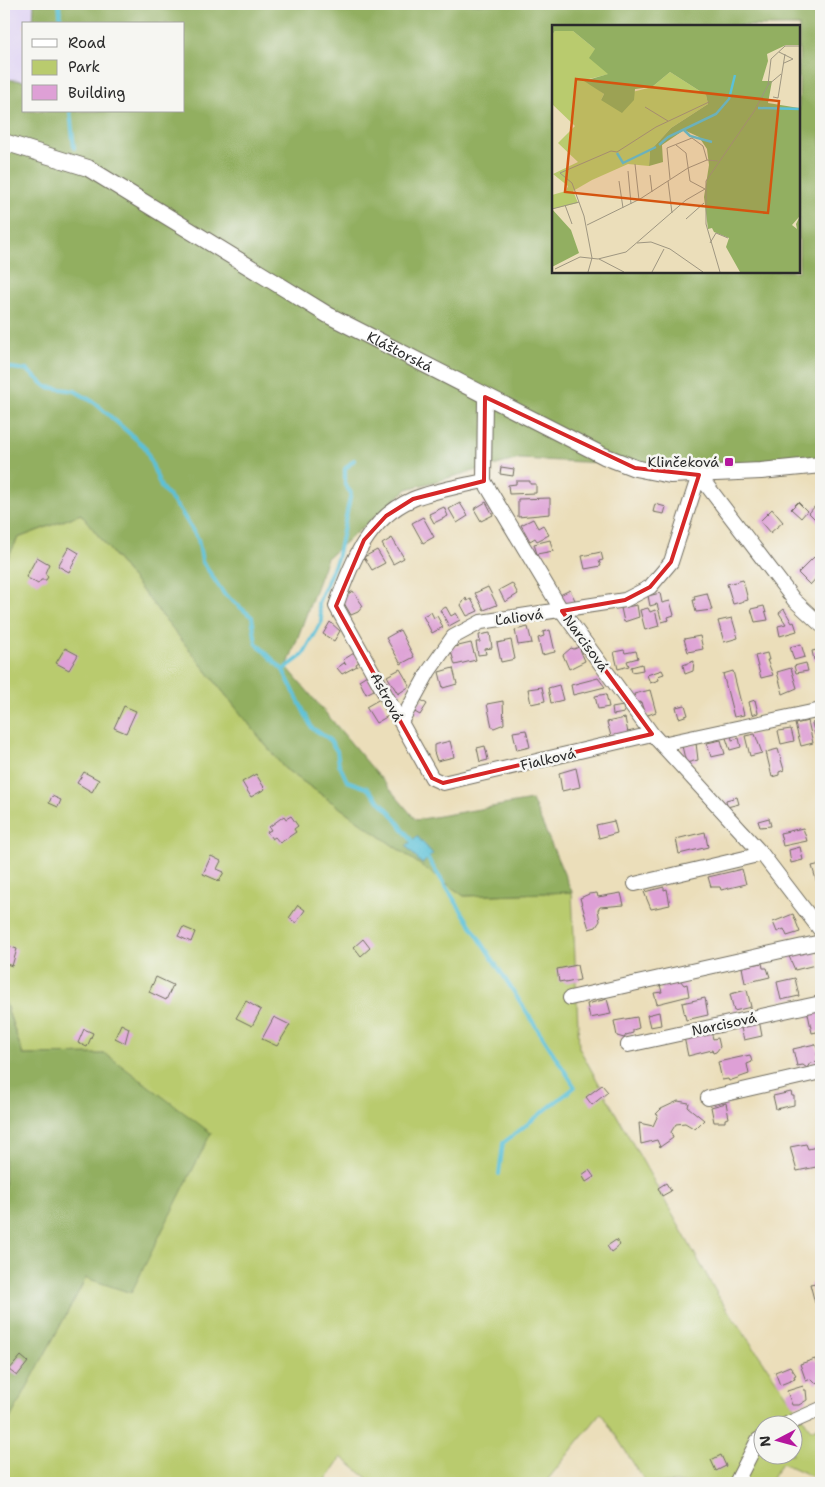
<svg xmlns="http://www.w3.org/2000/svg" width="825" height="1487" viewBox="0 0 825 1487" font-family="'Shantell Sans',sans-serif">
<rect width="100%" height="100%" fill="#f6f6f2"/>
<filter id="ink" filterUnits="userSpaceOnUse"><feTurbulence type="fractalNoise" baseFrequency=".02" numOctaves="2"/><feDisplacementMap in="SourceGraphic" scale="10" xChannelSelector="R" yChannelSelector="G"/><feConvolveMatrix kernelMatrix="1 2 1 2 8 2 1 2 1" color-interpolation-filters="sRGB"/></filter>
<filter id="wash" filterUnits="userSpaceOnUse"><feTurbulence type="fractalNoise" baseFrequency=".0096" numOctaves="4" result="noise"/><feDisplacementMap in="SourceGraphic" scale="20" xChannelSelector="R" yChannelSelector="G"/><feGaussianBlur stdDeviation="1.12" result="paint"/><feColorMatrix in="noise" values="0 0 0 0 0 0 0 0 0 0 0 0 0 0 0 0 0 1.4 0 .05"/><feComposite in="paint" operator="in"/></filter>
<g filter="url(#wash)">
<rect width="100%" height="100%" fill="#ebdeba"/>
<path fill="#e0d4f4" d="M4,4H34L33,24H24V81L4,79Z"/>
<path fill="#b9cb6e" stroke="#727b4c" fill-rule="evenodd" d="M81,514L284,768L464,896L572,892L579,1048L720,1299L811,1430L821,1425V1483L818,1479L782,1463L769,1483H646L601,1413L545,1483H373L341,1457L324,1483H4V1425L5,1427L86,1278L106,1054L23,1055L4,998V565L18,538ZM762,1424H792V1454H762Z"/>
<path fill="#92af61" stroke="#5e6d46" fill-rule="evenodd" d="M34,4H821V459L754,470L519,459L407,489L327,558L287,667L416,820L532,800L572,892L464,896L284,768L81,514L18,538L4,565V79L24,81V111H184V24H33ZM554,26H799V271H554Z
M4,999L23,1055L106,1054L211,1133L131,1293L86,1278L5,1428Z"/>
<path fill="#5bc1d8" stroke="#437682" d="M417,836L433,854L422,864L406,846Z"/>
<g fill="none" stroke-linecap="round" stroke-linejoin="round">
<path stroke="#5bc1d8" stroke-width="4" d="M59,4L61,24
M70,111L74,148
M4,367L27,370L47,387L75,391L95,403L145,447L161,487L180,510L198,539L202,561L224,594L252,617L256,643L283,670L312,728L328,738L337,751L339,764L347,781L367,788L391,813L412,841
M283,670L303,655L322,621L318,603L337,559L351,493L345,485V469L354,460
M428,859L575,1087L503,1143L499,1174"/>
</g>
<g id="blocks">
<path fill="#dea0d6" d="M501,467L514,469L513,476L500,474Z
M516,481H530V484H536V493L509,494L508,485L516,484Z
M550,498V514L518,517V499Z
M486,502L493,515L481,521L474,509Z
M798,502L807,511L801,518L791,509Z
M460,503L468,516L457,523L449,509Z
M655,504L666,507L664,514L653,512Z
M816,505L821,511V525L809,513Z
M444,507L448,516L434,523L429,514Z
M772,509L783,522L770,533L760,521Z
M423,517L434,537L423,543L412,523Z
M533,519L538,528L543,525L549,535L537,541L535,538L530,541L521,525Z
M392,538L404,558L393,564L382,544Z
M550,540L553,551L537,554L534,544Z
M69,547L79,553L69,572L58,566Z
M377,550L385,563L372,570L364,557Z
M601,552L603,560L599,561L601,566L585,569L582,556Z
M37,557L49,564L45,573L48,577L46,580H41L38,584L26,577Z
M814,557L821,565V573L810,585L798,573Z
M743,580L748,600L733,604L727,584Z
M512,583L518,594L505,602L499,590Z
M488,587L497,605L484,610L475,593Z
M570,590L575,600L566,604L560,595Z
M353,591L363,606L358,612L351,615L341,598Z
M660,593L662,603L670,601L674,615L668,617L669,620L662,622L657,604L650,606L648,596Z
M707,593L712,610L696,612L693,600H695L694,596Z
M466,598L467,601L471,599L478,611L467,616L461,605Z
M637,605L639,617L624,622L621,608Z
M764,606L768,620L755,622L751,609Z
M446,607L451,616L456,613L460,620L449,626L440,610Z
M648,608L650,612L655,610L659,626L645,630L640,610Z
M784,609L792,623L794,622L797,631L780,636L778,626L786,624L779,613Z
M431,612L434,618L437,616L443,627L432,633L423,616Z
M732,618L738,638L724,642L718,621Z
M330,622L340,631L334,641L323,634Z
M528,627L532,643L518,645L515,630Z
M400,630L414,657L401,664L386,638Z
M550,630L555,652L542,655L538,638L544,636L543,632Z
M490,633L492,648L485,649L486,654L478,655L476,642H480L479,635Z
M700,636L703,649L688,652L684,639Z
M511,640L515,659L501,662L497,643Z
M471,643L476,660L455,665L450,648Z
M801,644L805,657L794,660L790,647Z
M579,647L585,661L569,669L563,655L571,648L574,649Z
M65,648L78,655L69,670L56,663Z
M821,649V658L814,660L812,651Z
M624,650L625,653L636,651L638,658L627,661L629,666L618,669L614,652Z
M354,653L359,662L356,664L357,666L342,674L337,668L344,663L346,665L343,660Z
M767,653L769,660H767L773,675L761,678L755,656Z
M694,661L693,671L685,674L683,665Z
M806,663L808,671L796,673L794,666Z
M642,664L643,670L632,672L631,667Z
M453,668L457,684L443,688L439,672Z
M791,668L797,688L783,694L777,672Z
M400,669L410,686L398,694L387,676Z
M662,670L664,674L658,676L659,680L650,683L647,675Z
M733,671L744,715L734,717L723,674Z
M367,675L374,690L366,694L359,680Z
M598,678L605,687L573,695L571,685Z
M559,685L563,700L551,703L548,688Z
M542,687L545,701L531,704L528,689Z
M650,690L656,712L645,716L641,702L637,703L634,694Z
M606,694L609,707L598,709L595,696Z
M380,699L390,715L376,723L366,707Z
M421,700L427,704L420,715L413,711Z
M755,700L758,713L752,715L749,702Z
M503,701L504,724L494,728L492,727L487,704Z
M685,705L688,715L679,718L676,707Z
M124,706L136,711L126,733L114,728Z
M623,706L624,713L613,715L612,708Z
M625,718L628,733L611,736L607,722Z
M808,721L813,743L801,746L795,724Z
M821,721V734L815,735L812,723Z
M791,729L794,741L781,744L778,731Z
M526,730L530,747L517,750L513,732Z
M731,734L732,740L739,738L741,747L730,750L725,735Z
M755,734L762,753L750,756L745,736Z
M721,740L725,754L711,757L707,743Z
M450,741L454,757L437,761L434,752V745Z
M696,743L698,760L686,763L682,746Z
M485,746L488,760L480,762L477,748Z
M778,749L784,770L779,772V775L772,777L766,752Z
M576,768L580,787L562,791L559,773Z
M84,772L99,780L92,792L77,783Z
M256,774L265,789L251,797L242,782Z
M52,796L61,800L58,807L49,803Z
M737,797L739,804L727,807L726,800Z
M284,816L286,819L291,816L298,826L294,829L296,832L280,843L275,837L272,839L267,832L271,830L269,827Z
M769,818L771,826L760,827L758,821Z
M614,821L617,833L599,838L596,825Z
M803,828L807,841L783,846L780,833Z
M705,832L708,847L679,854L676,839Z
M800,847L803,860L791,863L789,850Z
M211,856L221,861L217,869L224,872L219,881L203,874Z
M821,864V882L817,883L812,866Z
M742,869L746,884L721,890L720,887H711L708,877Z
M664,887V890L667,889L670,905L651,909L644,892Z
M597,893L598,897L621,893L624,905L600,907L598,910L600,921L596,927L589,929L580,898L589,894Z
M298,905L305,910L296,923L289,918Z
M793,914L800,932L787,936L784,929L777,932L773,922Z
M183,927L195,932L191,942L178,936Z
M363,939L370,948L361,956L354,947Z
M5,945L17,949L12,966L4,963Z
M814,948L819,964L795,970L788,954Z
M762,963L763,968H767L770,977L745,983L742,967Z
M577,965L580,980L565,983L564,981L559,982L557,969Z
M156,977L173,985L166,1000L149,992Z
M795,978L799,996L781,1000L777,982Z
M680,980L684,985L687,984L689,996L657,1004L654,993L662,992L660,985Z
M747,990L751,1007L734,1011L730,994Z
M705,998L708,1015L686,1020L682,1003Z
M607,999L611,1014L590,1018L587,1004Z
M246,1001L261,1010L252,1026L236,1018Z
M821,1006V1031L812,1033L807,1009Z
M659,1012L661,1025L650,1027L647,1015Z
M274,1017L290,1025L277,1046L262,1039Z
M637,1017L639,1028L633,1030V1033L626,1035L624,1038L617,1036L614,1021Z
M759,1020L762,1036L744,1040L740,1024Z
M121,1024L129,1028L125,1043L115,1038Z
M84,1029L93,1033L87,1047L78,1043Z
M711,1031L713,1039L718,1038L720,1047L716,1052L713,1053L712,1050L688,1056L684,1037Z
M815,1044L819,1051L817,1054L819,1062L810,1063L807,1068L803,1065L797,1066L793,1049Z
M750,1055L752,1062L747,1064L749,1074L729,1081L728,1079L722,1080L718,1062Z
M602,1085L608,1092L592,1105L586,1097Z
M791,1092L792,1096H794V1105L776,1109L773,1096Z
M678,1101L689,1103L688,1107L704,1120L695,1129L685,1123L676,1124L671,1132L673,1138L660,1147L657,1140L641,1144L639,1123L653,1126L658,1115L656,1114L661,1109Z
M726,1103L729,1118L725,1119V1122H714L711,1107Z
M806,1144L808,1149L821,1146V1166L797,1171L790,1147Z
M589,1170L594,1177L586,1182L582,1175Z
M666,1183L671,1191L662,1196L658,1188Z
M616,1240L620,1245L611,1252L607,1246Z
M821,1282V1301L815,1303L810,1284Z
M21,1356L28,1362L17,1376L9,1370Z
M815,1359L816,1362L821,1360V1372H819L821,1381L815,1383L811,1379L806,1381L800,1364Z
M790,1366L796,1375L794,1376L795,1379L780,1385L775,1372Z
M803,1386L804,1390H806L807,1400L799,1405H792L787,1391Z
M721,1455L726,1466L716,1471L711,1460Z"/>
</g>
</g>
<g filter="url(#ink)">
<use href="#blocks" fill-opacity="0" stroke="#6e6a5d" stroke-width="1"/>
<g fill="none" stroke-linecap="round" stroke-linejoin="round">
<defs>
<path id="minor" d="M485,397L484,481L562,611L652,734L762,854L821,931
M699,475L794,600L821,625
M484,481C462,486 435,490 413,499C368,518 351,563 336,606L432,778L443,783L652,734
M401,722L429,671L453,637L481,622L625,600L650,587L671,562L699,475
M662,744L821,710
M635,884L762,854
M570,998L821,942
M628,1045L821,1003
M708,1098L821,1072
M787,1424L821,1409
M736,1483L758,1440L762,1438"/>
<g id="tertiary">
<path id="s1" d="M4,142L88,168L328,315L604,456L635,468L670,475L761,471L821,465"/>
</g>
</defs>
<use href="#minor" stroke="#6e6a5d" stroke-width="16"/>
<use href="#tertiary" stroke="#6e6a5d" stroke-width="18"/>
<use href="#minor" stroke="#fff" stroke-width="14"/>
<use href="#tertiary" stroke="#fff" stroke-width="16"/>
</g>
</g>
<path fill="none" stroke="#d62828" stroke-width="4" stroke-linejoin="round" d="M485,397L635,468L699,475L671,562L650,587L625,600L562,611L652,734L443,783L432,778L336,606L364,540L386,516L413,499L484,481Z"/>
<rect fill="#b5179e" stroke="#f6f6f2" stroke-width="2" x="724" y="457" width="10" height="10" rx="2.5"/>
<g text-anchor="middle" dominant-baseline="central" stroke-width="5" stroke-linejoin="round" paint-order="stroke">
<g font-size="14" fill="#2b2b2b" stroke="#f6f6f2">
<text stroke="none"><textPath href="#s1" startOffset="450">Kláštorská</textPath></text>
<text transform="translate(519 617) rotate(-8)">Ľaliová</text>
<text transform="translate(586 643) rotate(54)">Narcisová</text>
<text transform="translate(387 697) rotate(62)">Astrová</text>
<text transform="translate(548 759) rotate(-13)">Fialková</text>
<text transform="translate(724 1024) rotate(-12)">Narcisová</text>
</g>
<g font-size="14" fill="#2b2b2b" stroke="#f6f6f2" text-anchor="end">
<text x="719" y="462">Klinčeková</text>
</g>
</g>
<g transform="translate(552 25)">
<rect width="248" height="248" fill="#ebdeba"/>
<path d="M3,6H21L43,24L57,49L33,55L52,69L49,75L100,62L118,47L154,70L156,79L119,103L98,126L97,141L76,139L40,155L21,166L26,178L0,184V170L14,166L16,161L1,149L26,137L6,118L23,101L0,79V10Z" fill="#b9cb6e"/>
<path d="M0,0H247V20H234L215,29L216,36L210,56H220L216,78L247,83V192L240,200L245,204L244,199L247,193V247H188L174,222L177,213L162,207L160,203L156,204L152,172L157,140L155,124L147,112L132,105L110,120L111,137L97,141L98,126L119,103L156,79L154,70L118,47L100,62L83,64L82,75L70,88L49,75L52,69L32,56L56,49L37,33L43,24L21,6H3L0,10ZM0,184L19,205L27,228L0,242Z" fill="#92af61"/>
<path fill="none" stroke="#5bc1d8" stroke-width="2.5" d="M206,83L248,84M132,105L138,111L160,117M107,120L116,112L164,89L177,74L183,50M65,128L71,138L104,122"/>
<path fill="none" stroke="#9e9681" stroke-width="1" d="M227,27L241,34L232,38M216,60L229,49M221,72L226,73L233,29M93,82L116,96M124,120L134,128L138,156L153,164M83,139L87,175M76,146L79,179M98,150L100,167M118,154L115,123L140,113L151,121L155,135M67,156L71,183M116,156L120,188M13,180L20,199M0,184L27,177M134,194L152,178M35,200L88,174L136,143L155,135L166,136M85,218L99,217L118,224L151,247M158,218L164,208L176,213M47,234L72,247M3,244L28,232L46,234L74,227L134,175L153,164M36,247L40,233L32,191L20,158L8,148L59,126L65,127L104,102L157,77M100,247L112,224M168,247L154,199V156L203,85L216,60L219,34L233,21H248"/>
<path fill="#d5540f" fill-opacity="0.15" stroke="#d5540f" stroke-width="2.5" d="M24,54L227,76L216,188L13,167Z"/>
<rect width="248" height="248" fill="none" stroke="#2b2b2b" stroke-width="2.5"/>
</g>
<rect width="825" height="1487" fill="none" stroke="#f6f6f2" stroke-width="20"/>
<rect x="22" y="22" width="162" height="90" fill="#f6f6f2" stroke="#a5a5a2"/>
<rect x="32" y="39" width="25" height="8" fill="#ffffff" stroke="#a5a5a2"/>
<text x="68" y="48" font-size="15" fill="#2b2b2b">Road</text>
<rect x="32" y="60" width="25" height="15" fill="#b9cb6e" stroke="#a5a5a2"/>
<text x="68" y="72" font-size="15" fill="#2b2b2b">Park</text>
<rect x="32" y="85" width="25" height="15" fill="#dea0d6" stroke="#a5a5a2"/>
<text x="68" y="98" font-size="15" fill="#2b2b2b">Building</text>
<g transform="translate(778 1440) rotate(264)"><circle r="24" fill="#f6f6f2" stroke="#a5a5a2"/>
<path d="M0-4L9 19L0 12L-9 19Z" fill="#b5179e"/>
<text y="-8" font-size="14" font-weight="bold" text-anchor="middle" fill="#2b2b2b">N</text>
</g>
</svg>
